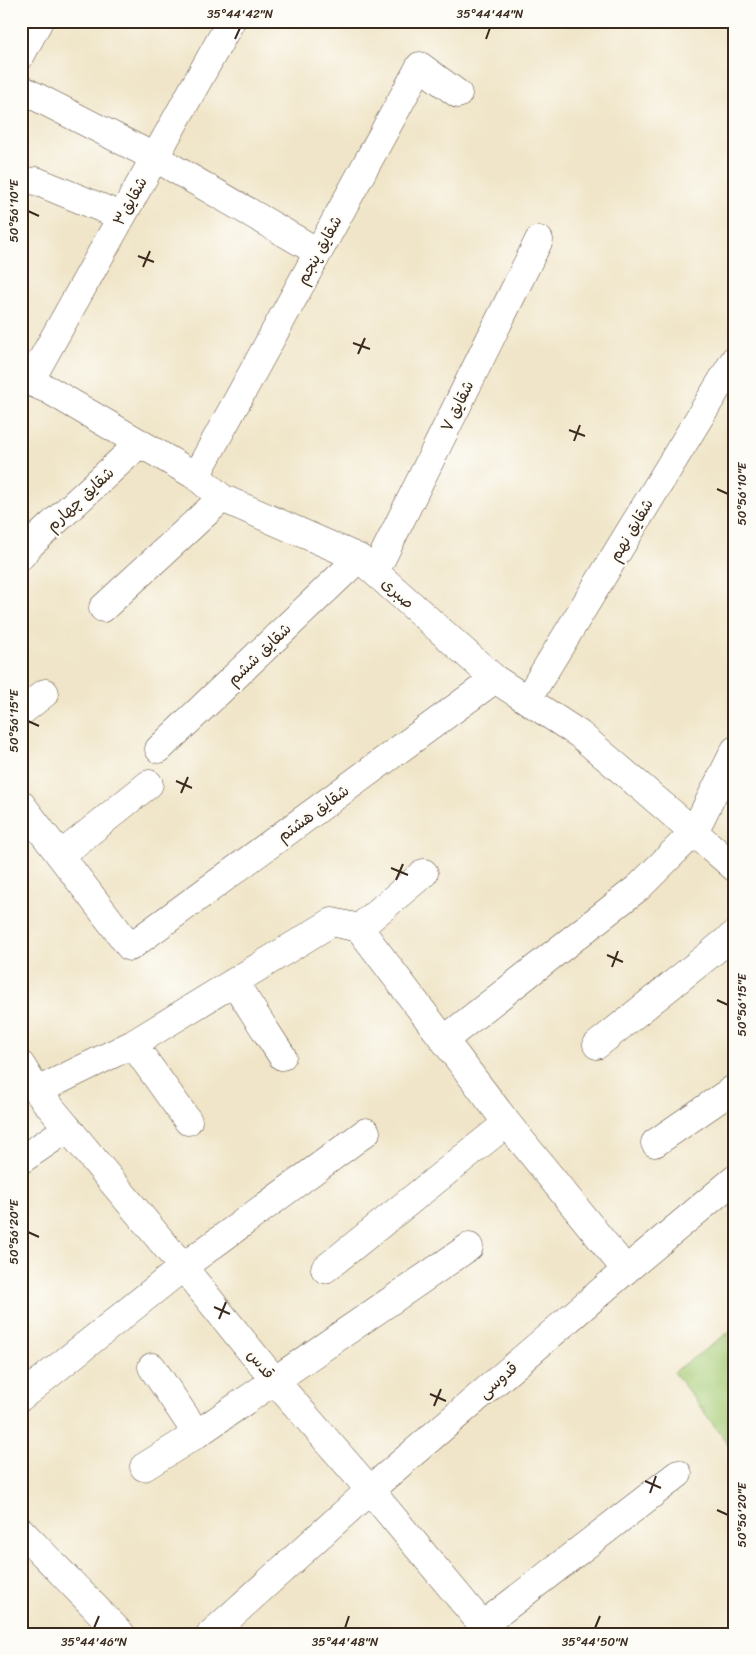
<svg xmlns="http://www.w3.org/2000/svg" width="756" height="1655" viewBox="0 0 756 1655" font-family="Sriracha,'Playpen Sans Arabic',sans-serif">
<rect width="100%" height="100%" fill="#fdfcf7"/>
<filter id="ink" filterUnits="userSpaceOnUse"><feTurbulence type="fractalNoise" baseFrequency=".02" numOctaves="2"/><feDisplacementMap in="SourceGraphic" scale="10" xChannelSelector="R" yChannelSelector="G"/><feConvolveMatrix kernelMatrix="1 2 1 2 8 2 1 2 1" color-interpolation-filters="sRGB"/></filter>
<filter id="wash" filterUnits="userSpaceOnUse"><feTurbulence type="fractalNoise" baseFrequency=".0096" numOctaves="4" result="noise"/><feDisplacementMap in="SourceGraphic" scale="20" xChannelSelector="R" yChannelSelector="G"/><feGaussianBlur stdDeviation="1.12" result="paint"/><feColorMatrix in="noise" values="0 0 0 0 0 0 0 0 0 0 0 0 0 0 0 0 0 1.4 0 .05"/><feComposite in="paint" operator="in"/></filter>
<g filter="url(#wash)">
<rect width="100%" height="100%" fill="#f0e5c8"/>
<path fill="#a8ce79" stroke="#727c4c" d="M735,1328V1453L674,1372Z"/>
</g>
<g filter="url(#ink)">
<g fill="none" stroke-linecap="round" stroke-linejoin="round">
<defs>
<path id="minor" d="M21,55L39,21
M21,89L154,157L318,252
M36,181L121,216
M21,378L49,390L196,476L222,498L359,558L495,679L579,734L694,832L735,868
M30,381L231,21
M196,476L420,66L458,94
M21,556L31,544L140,443
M375,572L539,240
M103,608L222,498
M527,700L735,359
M21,712L45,693
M159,749L359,558
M21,804L130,947L495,679
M61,855L149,784
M359,928L424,873
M234,982L282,1056
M444,1040L639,887L694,832L735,750
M133,1044L188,1121
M597,1045L735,934
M21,1065L37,1091L183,1267L275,1381L370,1490L490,1634
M37,1091L133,1044L332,922L359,928L507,1123L626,1270
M655,1143L735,1088
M21,1160L68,1128
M325,1269L507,1123
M152,1367L197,1434
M21,1397L183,1267L366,1132
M144,1467L197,1434L469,1247
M21,1531L121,1634
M483,1625L678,1474
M211,1634L370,1490L626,1270L735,1179"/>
</defs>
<use href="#minor" stroke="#564638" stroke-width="29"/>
<use href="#minor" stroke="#fff" stroke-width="28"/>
</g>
</g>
<path fill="none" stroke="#3b2a1e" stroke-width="2" d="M235,39L240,28M486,39L490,28M28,211L39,216M138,256L154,262M143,267L150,251M353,343L370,349M358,354L365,338M569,430L585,436M574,441L580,425M717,489L728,494M28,721L39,726M176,781L192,788M181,793L188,777M391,868L408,875M396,880L403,864M607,955L623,962M612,967L618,951M717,1000L728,1005M28,1232L39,1237M214,1307L230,1314M219,1319L226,1302M430,1394L446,1401M434,1406L441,1389M645,1481L661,1488M650,1493L656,1476M717,1510L728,1515M94,1628L99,1616M345,1628L349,1616M595,1628L600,1616"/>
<g text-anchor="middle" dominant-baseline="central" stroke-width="4.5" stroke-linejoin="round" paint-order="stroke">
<g font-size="16" fill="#3b2a1e" stroke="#fdfcf7">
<text transform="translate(130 201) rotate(-61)">شقایق۳</text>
<text transform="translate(319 250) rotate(-61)">شقایق پنجم</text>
<text transform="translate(457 406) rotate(-64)">شقایق ۷</text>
<text transform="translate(80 499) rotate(-43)">شقایق چهارم</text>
<text transform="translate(631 530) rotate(-59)">شقایق نهم</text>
<text transform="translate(398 593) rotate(42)">صبری</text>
<text transform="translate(259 654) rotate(-44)">شقایق ششم</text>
<text transform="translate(313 813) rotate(-36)">شقایق هشتم</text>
<text transform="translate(261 1364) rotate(51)">قدس</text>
<text transform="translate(498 1380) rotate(-41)">قدوسی</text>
</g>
</g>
<rect width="756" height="1655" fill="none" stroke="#fdfcf7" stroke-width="55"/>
<rect x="28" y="28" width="700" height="1600" fill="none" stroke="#3b2a1e" stroke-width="2"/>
<g font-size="12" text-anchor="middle" fill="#3b2a1e">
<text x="240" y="18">35°44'42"N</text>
<text x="490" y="18">35°44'44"N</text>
<text transform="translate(14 211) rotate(-90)" y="4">50°56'10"E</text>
<text transform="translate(742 494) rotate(-90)" y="4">50°56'10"E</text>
<text transform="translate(14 721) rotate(-90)" y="4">50°56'15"E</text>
<text transform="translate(742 1005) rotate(-90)" y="4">50°56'15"E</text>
<text transform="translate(14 1232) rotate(-90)" y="4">50°56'20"E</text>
<text transform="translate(742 1515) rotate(-90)" y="4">50°56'20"E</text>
<text x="94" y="1646">35°44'46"N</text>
<text x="345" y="1646">35°44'48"N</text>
<text x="595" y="1646">35°44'50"N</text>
</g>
</svg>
